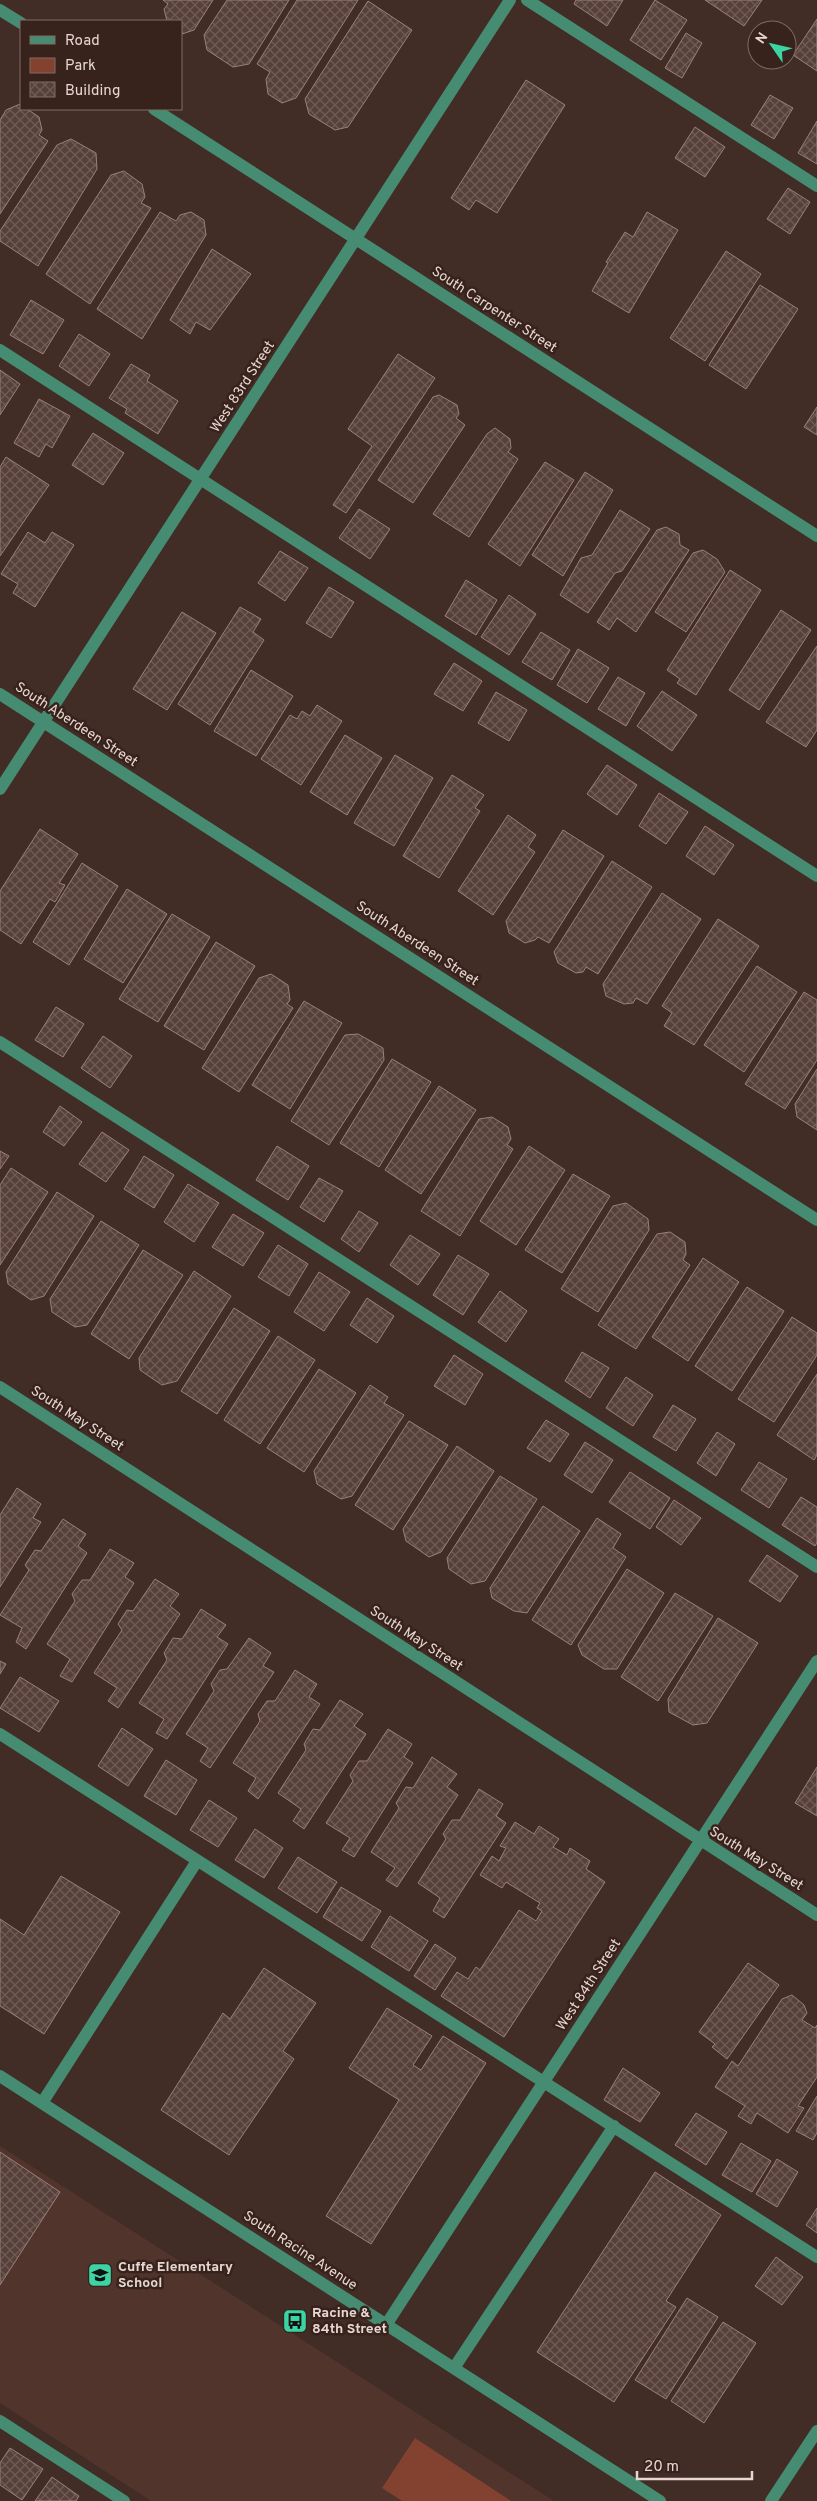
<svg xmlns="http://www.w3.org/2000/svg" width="817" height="2501" viewBox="0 0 817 2501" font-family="Overpass,sans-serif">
<defs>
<pattern id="building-cross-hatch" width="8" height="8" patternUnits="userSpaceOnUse" patternTransform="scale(1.25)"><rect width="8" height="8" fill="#58403a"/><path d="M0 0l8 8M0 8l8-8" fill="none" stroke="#705b56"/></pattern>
</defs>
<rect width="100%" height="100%" fill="#422c26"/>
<path fill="#51342c" d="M0,2146L554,2501H151L0,2403Z"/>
<path fill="#83422f" d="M415,2438L511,2501H402L382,2488Z"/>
<path fill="url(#building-cross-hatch)" stroke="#9a8078" d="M163,0H213L194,30L182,34L181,21H167L164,9L168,4Z
M227,0H289L249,64L233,67L207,50L204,35Z
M297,0H358L296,98L282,103L268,94L266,79L270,72L257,64Z
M576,0H623L607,26L574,4Z
M655,0L687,20L661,60L630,40Z
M705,0H762L744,26Z
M368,1L412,30L348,127L335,130L309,114L305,99Z
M817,19V71L793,55Z
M686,33L702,43L682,78L665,68Z
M526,80L565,105L497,213L476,200L469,210L451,198Z
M770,95L793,108L774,139L751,125Z
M20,104L21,109H27L39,117L42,130L39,135L48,141L0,214V120L6,110Z
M817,121V164L798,153Z
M695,127L725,147L705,177L675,158Z
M71,139L96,153L97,169L38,266L0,241V231L57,145Z
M124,171L142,184L145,197L141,203L151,208L90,304L46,274L111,175Z
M788,188L810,202L790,234L767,219Z
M160,212L176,221L180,215L191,212L204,220L206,235L142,339L97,309Z
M647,212L678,230L629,313L592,291L608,263L606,262L625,232L633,237Z
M212,249L251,274L210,330L196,322L190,334L170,320Z
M726,251L761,274L705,361L670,338Z
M760,285L798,309L746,389L709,365Z
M31,300L64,320L43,354L10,335Z
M79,334L110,354L89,386L59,366Z
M398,354L435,378L346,513L333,505L372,446L348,429Z
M131,364L150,375L147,381L178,401L158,434L125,413L127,409L109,398Z
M0,370L20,384L0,415Z
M439,395L457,405L459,414L456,418L465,425L413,503L378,480L433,397Z
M39,399L70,416L52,448L46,444L39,457L14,443Z
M817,407V435L804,427Z
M495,428L510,439L511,448L508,452L518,459L469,537L433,514L487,434Z
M93,433L124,453L103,485L72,465Z
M6,457L49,485L0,556V467Z
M545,462L574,480L520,566L488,544Z
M585,472L613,490L563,576L532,555Z
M359,509L390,529L370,559L339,538Z
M620,510L650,529L622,571L615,573L588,613L560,595L581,558L592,555Z
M666,527L679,534L680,545L689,550L636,632L617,618L609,630L597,622L657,530Z
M28,532L45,543L52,532L74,545L35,607L13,593L18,584L1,574Z
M703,550L717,559L725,572L686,632L655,612L693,553Z
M280,551L308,568L285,601L258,583Z
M730,570L761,590L696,695L677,683L680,679L667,670Z
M466,580L497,600L476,635L445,616Z
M329,587L354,602L331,638L306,623Z
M509,595L536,614L509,655L481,637Z
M240,607L261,619L253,632L264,640L210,725L178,704Z
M781,610L811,630L759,710L729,690Z
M182,612L216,633L167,710L133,689Z
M541,632L570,650L552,680L522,662Z
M817,646V730L806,747L766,722Z
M578,649L609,668L587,703L557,685Z
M454,663L482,681L463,711L434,694Z
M251,670L293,696L256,756L214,731Z
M618,677L645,693L626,726L598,709Z
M662,691L697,715L672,751L637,726Z
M496,692L527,710L509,741L478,723Z
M317,705L342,721L301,785L261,759L290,715L297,719L302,711L310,716Z
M345,735L382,758L347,815L310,792Z
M395,755L433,778L394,846L354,823Z
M607,765L637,785L617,815L587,794Z
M452,775L484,795L475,808L480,811L439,878L403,856Z
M659,793L688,812L666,844L639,826Z
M508,815L536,835L528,847L535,852L493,915L458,891Z
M705,826L734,845L714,875L686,856Z
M40,829L78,854L59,883L65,885L55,902L50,899L21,944L0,930V891Z
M563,830L604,856L549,943L538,937L535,940L525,943L509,933L506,921Z
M612,861L652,887L598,974L586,967L583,972L576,973L558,963L554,952Z
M82,863L118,886L69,965L33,942Z
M127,889L167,914L123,983L84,959Z
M662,893L701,919L647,1004L636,998L633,1003L624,1004L606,996L603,984Z
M172,914L210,937L158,1022L119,999Z
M718,919L759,946L694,1045L664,1026L672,1013L662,1006Z
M216,942L255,966L204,1050L164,1026Z
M757,966L797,992L744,1072L704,1045Z
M271,974L288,985L290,1000L287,1004L293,1008L239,1092L202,1068L259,978Z
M804,992L817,1000V1060L785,1109L745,1084Z
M304,1001L342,1023L290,1109L252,1085Z
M56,1007L84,1024L63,1057L35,1040Z
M358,1034L383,1048L384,1060L329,1145L291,1121L345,1035Z
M103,1036L132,1056L110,1088L81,1068Z
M392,1059L431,1082L379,1167L340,1143Z
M817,1069V1130L797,1117L795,1104Z
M439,1086L476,1110L421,1194L385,1170Z
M60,1106L82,1122L64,1146L43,1132Z
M492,1117L508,1127L511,1139L507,1145L513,1149L460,1236L421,1211L479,1119Z
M102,1132L129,1150L106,1182L79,1164Z
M277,1146L309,1166L288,1200L256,1180Z
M529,1146L565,1170L516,1245L480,1221Z
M0,1151L9,1156L0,1169Z
M144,1156L174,1175L154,1208L124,1189Z
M11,1168L48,1192L0,1265V1185Z
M573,1174L610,1196L562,1273L525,1250Z
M319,1178L343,1191L324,1222L300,1207Z
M188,1184L219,1203L194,1242L164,1222Z
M57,1192L94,1216L44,1296L31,1300L8,1284L6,1272Z
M626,1203L648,1219L649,1230L598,1312L561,1289L613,1206Z
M359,1211L378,1223L359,1252L341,1239Z
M233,1214L264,1233L243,1266L212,1247Z
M101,1221L139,1245L87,1325L75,1327L52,1312L50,1299Z
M670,1232L685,1242L686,1254L683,1260L690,1265L636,1349L598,1325L657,1234Z
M410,1235L440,1254L418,1285L390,1265Z
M278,1245L308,1264L289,1296L258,1277Z
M143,1250L183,1275L129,1359L91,1334Z
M458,1255L489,1274L463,1315L433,1295Z
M703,1258L739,1282L688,1361L652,1337Z
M194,1271L231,1296L177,1381L162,1385L140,1370L139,1358Z
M319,1272L350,1292L324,1331L294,1312Z
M747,1287L784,1311L732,1391L695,1366Z
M500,1291L527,1311L506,1342L478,1322Z
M367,1298L394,1316L377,1343L350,1325Z
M234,1308L270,1331L217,1414L181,1391Z
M792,1317L817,1333V1355L774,1422L738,1399Z
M278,1336L315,1360L260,1444L224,1420Z
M582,1352L609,1368L590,1398L565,1381Z
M454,1355L483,1374L465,1405L434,1386Z
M319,1369L356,1393L304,1472L267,1448Z
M817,1374V1455L814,1460L777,1435Z
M626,1377L653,1395L633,1426L606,1408Z
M370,1385L388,1397L384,1403L404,1415L352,1496L341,1499L317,1484L314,1471Z
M673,1405L696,1419L676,1451L653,1437Z
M546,1420L569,1434L550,1462L527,1448Z
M409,1421L448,1445L393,1530L355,1505Z
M717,1432L735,1444L716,1476L697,1463Z
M585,1442L613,1460L592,1493L564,1475Z
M457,1446L494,1471L441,1552L429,1557L406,1541L403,1529Z
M759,1462L787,1479L769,1508L741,1490Z
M630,1472L670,1498L650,1529L609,1502Z
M500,1476L537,1499L485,1581L471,1584L449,1569L447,1558Z
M17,1488L41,1504L33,1518L41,1522L0,1587V1515Z
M801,1497L817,1507V1543L815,1546L782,1525Z
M674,1500L701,1518L681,1545L656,1527Z
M543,1506L580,1531L527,1613L514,1611L492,1598L490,1588Z
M597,1518L621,1534L613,1548L626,1557L571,1645L532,1620Z
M63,1519L86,1534L78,1546L87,1553L26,1649L16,1642L22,1628L0,1615L29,1570L25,1565L35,1550L41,1551Z
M110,1549L134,1563L125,1577L134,1583L72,1682L60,1676L70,1659L47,1644L75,1601L72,1594L82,1580H90Z
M767,1555L798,1576L780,1602L749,1581Z
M627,1569L664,1593L617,1669H604L582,1655L578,1645Z
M155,1579L179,1594L170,1606L180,1614L118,1708L108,1701L117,1688L94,1673L122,1630L118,1624L127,1610L133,1611Z
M675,1593L713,1616L658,1701L621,1677Z
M201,1609L226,1625L217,1637L228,1644L167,1739L156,1733L164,1719L139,1703L167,1660L164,1653L173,1638L182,1639Z
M718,1618L758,1643L707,1723L693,1725L669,1712L668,1699Z
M249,1638L271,1653L263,1666L274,1672L210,1768L200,1761L208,1748L186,1734L214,1691L211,1684L220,1670L227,1669Z
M0,1661L6,1664L0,1674Z
M295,1670L317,1684L309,1697L320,1704L258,1799L248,1791L256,1778L233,1763L260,1721L258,1714L267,1701H275Z
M20,1677L59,1701L39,1732L0,1708Z
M340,1700L363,1714L354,1726L366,1734L304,1829L293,1821L301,1809L278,1793L306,1750L304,1744L313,1729L320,1730Z
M122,1728L153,1749L128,1786L98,1766Z
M388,1729L412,1744L404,1757L413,1763L354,1857L342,1850L350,1838L326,1823L353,1781L350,1775L359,1761H367Z
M432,1757L457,1774L447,1787L458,1795L397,1887L386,1880L395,1868L371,1852L399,1808L396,1803L406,1787L413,1788Z
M166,1760L197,1780L176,1815L144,1796Z
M817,1767V1816L795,1803Z
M479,1789L503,1804L496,1816L506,1823L444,1918L433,1911L440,1898L418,1883L446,1839L443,1834L452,1820H460Z
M209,1800L237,1818L218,1847L190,1830Z
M515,1822L534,1834L539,1826L559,1839L553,1847L567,1855L570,1848L590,1861L586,1869L605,1882L504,2037L441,1996L457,1972L468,1979L476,1967L480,1970L519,1910L536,1921L542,1911L537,1908L540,1903L506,1882L502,1888L480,1875L492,1856L499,1861L506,1848L500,1846Z
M255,1829L283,1848L264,1878L235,1860Z
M298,1857L337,1882L317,1913L278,1888Z
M61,1876L120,1912L44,2034L0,2006V1919L24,1935Z
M341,1887L381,1911L362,1941L323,1917Z
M390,1916L428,1941L409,1971L371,1947Z
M435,1944L456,1958L435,1990L414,1976Z
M748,1963L779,1985L727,2059L712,2047L715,2044L699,2032Z
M264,1968L316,2003L283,2051L294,2059L229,2155L161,2110L223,2013L230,2019Z
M792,1995L804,2005L807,2013L802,2020L815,2028L817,2025V2077L798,2106L804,2108L788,2133L757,2113L751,2124L738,2116L745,2106L715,2087L732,2061L738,2066L782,1999Z
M387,2008L432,2036L413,2065L421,2070L443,2036L486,2063L371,2244L326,2216L399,2100L349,2068Z
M623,2068L660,2093L640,2122L604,2100Z
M817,2096V2133L813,2140L796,2131Z
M696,2113L727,2132L706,2165L675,2145Z
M741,2143L771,2161L752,2192L722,2175Z
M0,2152L60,2192L0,2285Z
M777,2159L798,2172L777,2207L756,2194Z
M655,2172L721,2215L666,2301L676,2307L614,2402L537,2352Z
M817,2208V2233L806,2225Z
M776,2257L803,2277L782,2305L755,2286Z
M687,2298L718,2317L666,2399L635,2380Z
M723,2322L756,2343L704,2423L671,2401Z
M10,2448L43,2469L22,2500L0,2485V2463Z
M52,2477L79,2496L76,2501H35Z"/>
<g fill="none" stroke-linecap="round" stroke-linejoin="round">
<path stroke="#468c72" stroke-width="12" d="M527,0L817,186
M0,10L21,23
M154,109L817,536
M0,350L817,876
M0,694L817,1220
M0,789L510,0
M0,1042L817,1567
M0,1387L817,1915
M0,1734L817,2257
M0,2076L660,2501
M42,2103L197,1861
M386,2325L817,1661
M454,2368L614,2126
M0,2421L124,2501
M771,2501L817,2431"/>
</g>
<defs>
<symbol id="school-square" viewBox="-11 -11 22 22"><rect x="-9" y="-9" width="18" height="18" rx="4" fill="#3cd4a3" stroke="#38221c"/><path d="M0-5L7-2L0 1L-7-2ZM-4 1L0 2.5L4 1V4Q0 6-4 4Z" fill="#111"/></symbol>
<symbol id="bus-square" viewBox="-11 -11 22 22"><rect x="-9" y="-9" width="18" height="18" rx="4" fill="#3cd4a3" stroke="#38221c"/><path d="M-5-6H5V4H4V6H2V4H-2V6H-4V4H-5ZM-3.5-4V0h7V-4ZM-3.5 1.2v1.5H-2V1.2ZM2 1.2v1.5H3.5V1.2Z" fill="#111"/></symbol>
</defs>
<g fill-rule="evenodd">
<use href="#school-square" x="86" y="2261" width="28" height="28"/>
<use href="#bus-square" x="281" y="2307" width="28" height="28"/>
</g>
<g text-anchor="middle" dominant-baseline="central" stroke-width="5" stroke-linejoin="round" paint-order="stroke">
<g font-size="14" fill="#e6d7d2" stroke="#38221c">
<text transform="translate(494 310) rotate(33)">South Carpenter Street</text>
<text transform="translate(243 387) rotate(-57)">West 83rd Street</text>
<text transform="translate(76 725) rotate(33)">South Aberdeen Street</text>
<text transform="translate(417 944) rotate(33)">South Aberdeen Street</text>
<text transform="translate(77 1419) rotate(33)">South May Street</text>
<text transform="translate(416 1639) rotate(33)">South May Street</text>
<text transform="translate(756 1859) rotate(32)">South May Street</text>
<text transform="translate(589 1985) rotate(-57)">West 84th Street</text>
<text transform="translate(300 2251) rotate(33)">South Racine Avenue</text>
</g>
<g font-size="14" font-weight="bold" fill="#e6d7d2" stroke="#38221c" text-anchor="start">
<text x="118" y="2267">Cuffe Elementary<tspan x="118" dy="16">School</tspan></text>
<text x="312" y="2313">Racine &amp;<tspan x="312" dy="16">84th Street</tspan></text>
</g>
</g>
<rect x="20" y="20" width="162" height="90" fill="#38221c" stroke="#7e6a65"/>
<rect x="30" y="36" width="25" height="8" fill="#468c72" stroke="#7e6a65"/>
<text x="65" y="45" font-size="15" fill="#e6d7d2">Road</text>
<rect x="30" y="58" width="25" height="15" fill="#83422f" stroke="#7e6a65"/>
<text x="65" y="70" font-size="15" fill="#e6d7d2">Park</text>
<rect x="30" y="82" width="25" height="15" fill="url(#building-cross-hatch)" stroke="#7e6a65"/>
<text x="65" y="95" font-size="15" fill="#e6d7d2">Building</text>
<g transform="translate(772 45) rotate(304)"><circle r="24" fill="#38221c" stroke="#7e6a65"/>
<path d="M0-4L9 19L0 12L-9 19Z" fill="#3cd4a3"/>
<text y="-8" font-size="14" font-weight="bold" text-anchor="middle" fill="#e6d7d2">N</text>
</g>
<path d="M637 2471v8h115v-8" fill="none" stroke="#e6d7d2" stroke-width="2.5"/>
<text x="644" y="2471" font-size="15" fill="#e6d7d2" stroke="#38221c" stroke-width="4" paint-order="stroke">20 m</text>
</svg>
